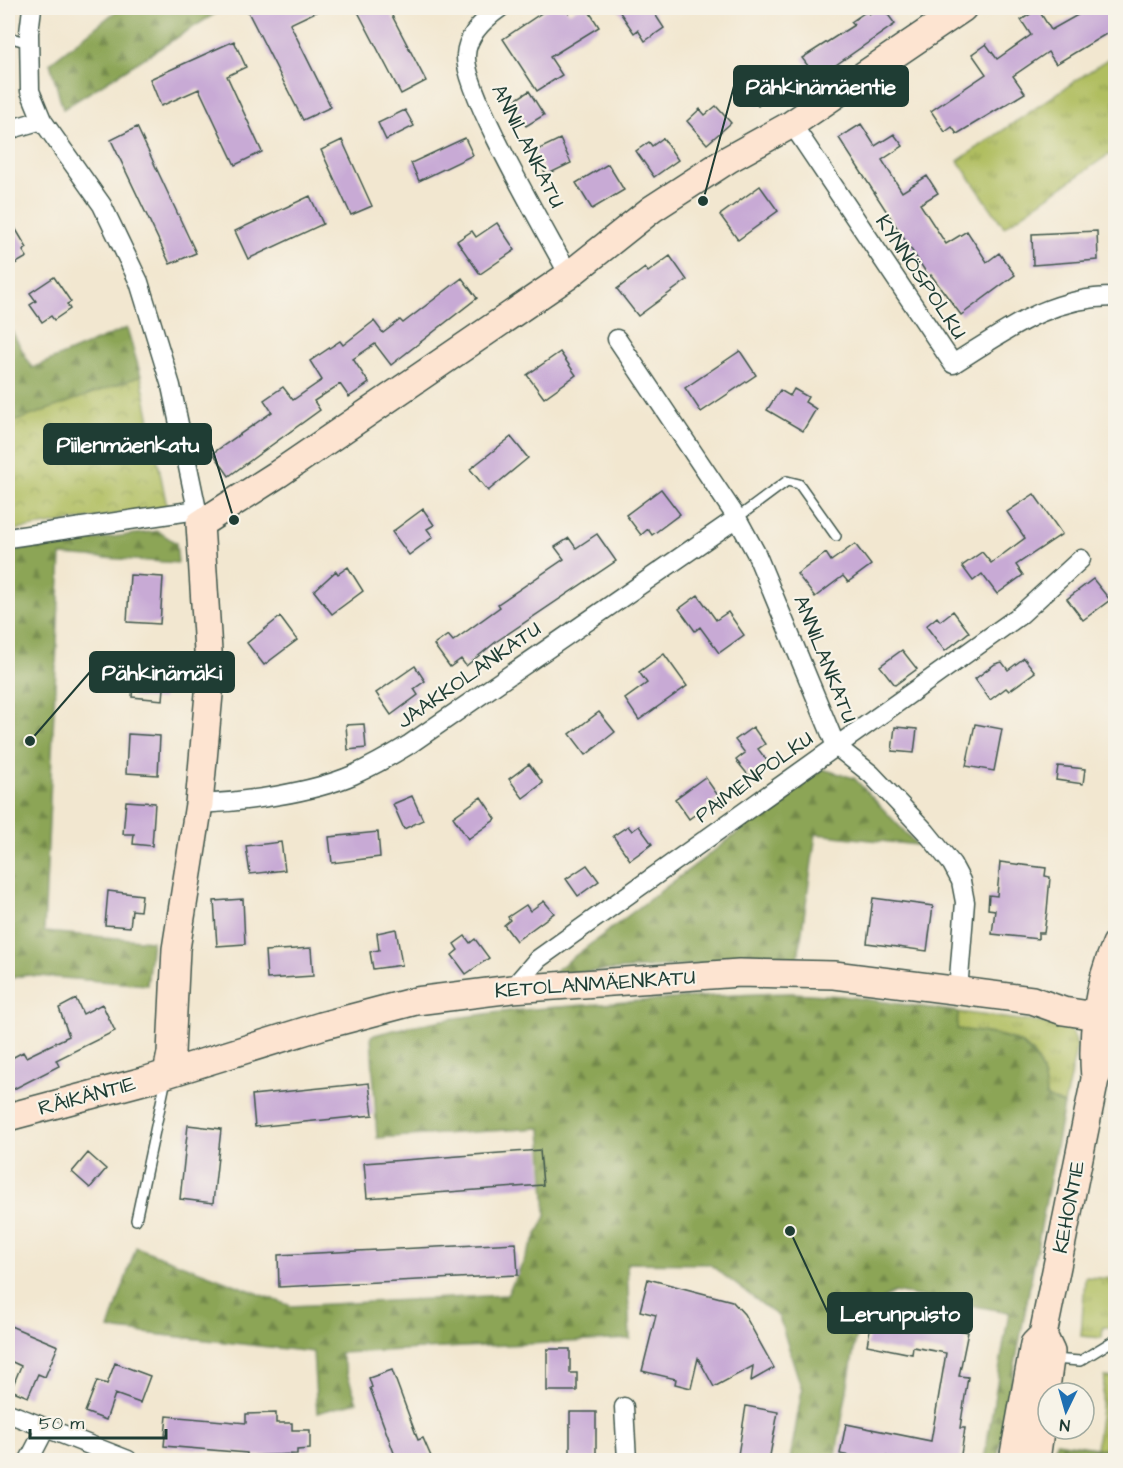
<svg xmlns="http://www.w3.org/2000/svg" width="1123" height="1468" viewBox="0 0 1123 1468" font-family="'Architects Daughter',sans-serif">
<defs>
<pattern id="grass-tufts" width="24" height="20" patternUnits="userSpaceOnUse" patternTransform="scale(1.5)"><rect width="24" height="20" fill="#b0be60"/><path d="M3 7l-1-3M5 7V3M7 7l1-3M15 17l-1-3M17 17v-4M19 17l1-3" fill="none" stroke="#8f9c50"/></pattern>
<pattern id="forest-firs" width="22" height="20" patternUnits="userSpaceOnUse" patternTransform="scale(1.5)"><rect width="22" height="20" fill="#8ca556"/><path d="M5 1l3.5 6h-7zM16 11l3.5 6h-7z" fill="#728848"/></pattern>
<pattern id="park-crowns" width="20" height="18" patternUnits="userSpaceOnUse" patternTransform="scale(1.5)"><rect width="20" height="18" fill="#b0be60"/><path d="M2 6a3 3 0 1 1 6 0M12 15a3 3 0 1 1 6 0" fill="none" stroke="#8f9c50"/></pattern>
</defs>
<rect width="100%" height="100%" fill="#f7f3e8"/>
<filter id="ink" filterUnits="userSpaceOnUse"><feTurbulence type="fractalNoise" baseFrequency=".0167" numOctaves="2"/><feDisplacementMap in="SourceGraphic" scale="12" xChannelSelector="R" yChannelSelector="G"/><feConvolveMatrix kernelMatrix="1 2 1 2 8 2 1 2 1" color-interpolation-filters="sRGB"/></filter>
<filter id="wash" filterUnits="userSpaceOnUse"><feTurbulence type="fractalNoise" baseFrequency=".008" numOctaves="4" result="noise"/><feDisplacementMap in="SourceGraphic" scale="24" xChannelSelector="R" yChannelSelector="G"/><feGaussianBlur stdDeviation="1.35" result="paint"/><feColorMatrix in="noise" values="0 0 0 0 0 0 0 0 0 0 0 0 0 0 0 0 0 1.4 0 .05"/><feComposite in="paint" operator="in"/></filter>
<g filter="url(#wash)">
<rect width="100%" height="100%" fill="#f2e7d0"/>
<path fill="url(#grass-tufts)" stroke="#687e4a" stroke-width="1.5" d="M1115,54V156L1108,155L1004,227L958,161Z
M958,1012L1059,1025L1072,1031L1077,1045L1064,1105L1046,1097C1043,1035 1008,1036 957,1029Z
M1085,1277L1115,1279V1328L1103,1327L1102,1338L1081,1336Z
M1105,1377L1115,1378V1451L1096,1448Z"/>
<path fill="url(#forest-firs)" stroke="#567145" stroke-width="1.5" d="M120,8H224L63,109L50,63Z
M8,324L32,368L127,328L141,376L8,424Z
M158,531L176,543L178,563L61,555L44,932L152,941L147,985L26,975L8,979V551Z
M822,769L854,778L917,845L816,834L798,958L551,974Z
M792,993L842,996L958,1012L957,1029C1007,1036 1043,1037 1046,1097L1064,1105L997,1460H984L1009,1312L894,1292L860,1314L835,1460H790L802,1390L779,1317L709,1264L627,1263L630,1339L340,1353L357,1402L317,1413L313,1352L109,1329L136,1247L291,1306L507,1295L546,1216L541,1128L377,1138L371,1036C446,1015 523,1009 601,1004C664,999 728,994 792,993Z
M1056,1442L1115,1451V1460H1052Z"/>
<path fill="url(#park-crowns)" stroke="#687e4a" stroke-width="1.5" d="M141,376L167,507L8,531V424Z"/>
<g id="blocks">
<path fill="#c8aad5" d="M246,8H324L290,24L331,107L303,120Z
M356,8H388L426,81L401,94Z
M549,8H566L569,13L578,8H587L599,27L550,57L562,75L537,91L503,39Z
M617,8H651L664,28L645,41L638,30L634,33Z
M878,8H883L895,24L817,78L802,58L854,25L851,22L867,11L869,14Z
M1090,8H1116V28L1056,64L1048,52L1013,76L1025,93L957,134L952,127L945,132L931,111L986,74L972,54L986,44L997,59L1031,35L1021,20L1038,9L1051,30Z
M234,41L246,67L227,76L262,152L235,165L199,89L161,106L150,79Z
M765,67L781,88L758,106L742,86Z
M529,91L544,115L526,126L512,102Z
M716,106L731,123L707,144L687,121L700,109L705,115Z
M405,110L414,126L386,140L378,123Z
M861,124L875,146L894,134L903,146L882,160L902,192L927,176L938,193L920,204L946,244L967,231L987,262L999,253L1015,275L961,315L931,275L929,277L839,138Z
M137,127L196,253L170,264L111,140Z
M465,138L473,155L419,181L411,163Z
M663,138L678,160L654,177L636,151L649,142L652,146Z
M560,139L571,163L546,175L535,151Z
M342,140L372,206L351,215L321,150Z
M608,164L624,190L592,209L576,183Z
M760,186L778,211L738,240L720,215Z
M310,196L323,224L248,259L235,231Z
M8,216L27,248L23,251L27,257L15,264L14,261L8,265Z
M497,223L515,250L480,274L457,241L472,231L476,237Z
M1097,231L1098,260L1033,265L1032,234Z
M670,256L687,280L638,316L617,289L645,268L648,272Z
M54,277L71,302L67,304L70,309L54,320L51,316L42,322L30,305L36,301L30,293Z
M462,278L477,298L391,365L375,344L353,359L369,383L349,397L340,384L314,401L320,410L229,476L213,453L272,412L264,400L283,387L293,400L322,380L310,361L340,341L343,345L374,321L383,333L400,320L403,323Z
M740,351L756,375L701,412L685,388Z
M560,352L576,375L544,398L527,375Z
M794,389L808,397L805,402L816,409L803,431L767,410L780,390L790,396Z
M511,437L528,458L488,491L470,469Z
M661,489L680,514L652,535L648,529L641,535L626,515Z
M1034,494L1062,534L1016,565L1023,575L997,594L982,574L973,581L962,566L982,552L991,563L1025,538L1007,512Z
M423,509L434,525L427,529L433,537L409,555L392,532Z
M597,534L616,561L497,641L466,666L461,659L450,667L434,645L448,635L453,641L500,607L498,604L564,559L555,547L569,538L576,548Z
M855,544L871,565L848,582L843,576L815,597L797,574L826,553L831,561Z
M348,567L363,591L332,614L314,591L336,571L338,574Z
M130,575L163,577L160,624L127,622Z
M1093,579L1110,600L1083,620L1067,599Z
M698,595L716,620L728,612L744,635L719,653L700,627L695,631L679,609Z
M953,611L969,632L945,651L926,626L937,617L940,621Z
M280,617L297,640L264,665L247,643Z
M902,650L917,669L895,685L880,666Z
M664,654L687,686L639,720L625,699L647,683L639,672Z
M1024,658L1035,672L1009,691L1006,688L990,700L975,679L995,664L1002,662L1008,670Z
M135,662L166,665L163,700L132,697Z
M415,666L425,681L414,689L418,695L391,715L376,693Z
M599,712L615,732L586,755L570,734Z
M364,724L366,748L348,750L346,725Z
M975,724L1002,729L994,771L966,766Z
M753,727L765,744L758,749L768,762L749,776L736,760L745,753L735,740Z
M895,727L917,729L914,753L892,751Z
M128,734L160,736L158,775L126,773Z
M529,764L543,783L523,798L509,779Z
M1058,766L1085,769L1083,784L1056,780Z
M705,777L719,797L689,819L675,799Z
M412,796L423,820L404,829L393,804Z
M481,797L496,819L468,839L453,817Z
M126,801L155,803L152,846L133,844L134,834H123Z
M628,826L632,831L639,826L652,844L630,860L613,836Z
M378,832L380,857L332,863L329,837Z
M281,842L285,870L250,874L246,846Z
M1000,862L1046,868L1045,876L1050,877L1047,911L1044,933H1038V939L992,934L995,910L988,909L989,895L997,896Z
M587,865L599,881L578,896L566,879Z
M108,891L142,895L140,911L132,910L130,927L105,925Z
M873,898L933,906L927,951L867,943Z
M243,899L245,944L217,946L214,901Z
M544,901L554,913L516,941L504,925L510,920L508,917L526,905L530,911Z
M396,929L402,965L373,969L370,952L379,950L377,933Z
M465,936L470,943L475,939L489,958L466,974L452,955L458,950L454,944Z
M311,948L313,976L267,979L265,951Z
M76,999L83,1014L102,1004L115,1031L56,1060L59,1066L8,1092V1060L23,1052L26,1057L69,1036L59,1008Z
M369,1083L373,1115L255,1127L252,1095Z
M188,1125L221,1129L213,1203L180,1199Z
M540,1150L543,1185L367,1198L364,1163Z
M88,1153L106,1169L90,1188L72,1172Z
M516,1243L518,1275L279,1287L278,1255Z
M648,1279L732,1301L744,1314L774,1368L751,1381L753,1366L714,1387L698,1358L691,1388L675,1384L676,1379L642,1371L656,1315L640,1311Z
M873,1314L968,1332L959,1376L968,1377L960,1428H965L960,1461H906L884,1456L883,1461H874L840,1454L846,1424L931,1441L946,1353L913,1347L912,1354L867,1345Z
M8,1325L58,1346L45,1377L38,1374L28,1397L11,1390L21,1366L8,1360Z
M547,1349H570V1373H577V1391H547Z
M115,1363L150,1376L140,1403L115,1394L106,1420L85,1412L97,1381L107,1384Z
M392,1370L418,1440L423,1438L433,1461H397L370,1388L372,1387L369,1378Z
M746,1406L778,1412L769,1461H737Z
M570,1412H596V1459H570Z
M276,1413V1423H292V1430H310V1449L297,1450V1454L247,1456V1453L164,1446L167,1416L246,1423V1414Z"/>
</g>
</g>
<g filter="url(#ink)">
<use href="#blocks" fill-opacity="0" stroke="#3f564b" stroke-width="1.5"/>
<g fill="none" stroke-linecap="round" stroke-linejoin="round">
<defs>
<path id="lane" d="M8,37L29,43
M737,518L787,481L799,484L836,536
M136,1220L166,1079
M1053,1359L1080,1361L1116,1339"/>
<path id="street" d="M32,8L29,33L30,91L42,120L102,205L139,282L171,386L200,524
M500,8C486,18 467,35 466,55C463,91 548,235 569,275
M792,124L953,364C1006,331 1050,296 1116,297
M8,130L42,120
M617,339L737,518L756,553L836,746L871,774L926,832L952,864L961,881L965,902L958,991
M8,538L197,510
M199,804C245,802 311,793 353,775C373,766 392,755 410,744L737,518
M512,989L538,959L1019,616L1081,559
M624,1407L627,1460
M8,1413L128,1460
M29,1460L45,1429"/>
<path id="secondary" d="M167,1073L171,1053L176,949L199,804L210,683L200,524L278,474L569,275L652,209L729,159L792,124L963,8
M1095,1078C1091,1033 1098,985 1116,944
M8,1117L147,1080L321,1026L416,1001L512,989L739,973L834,975L1032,1000L1063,1011L1116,1019
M1013,1460L1034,1344L1043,1335L1095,1079L1111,1047L1116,1023
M1036,1460L1051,1352L1043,1335"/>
</defs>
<use href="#lane" stroke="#3f564b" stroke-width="12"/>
<use href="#street" stroke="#3f564b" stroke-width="21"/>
<use href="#secondary" stroke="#3f564b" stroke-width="30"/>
<use href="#lane" stroke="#fff" stroke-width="9"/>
<use href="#street" stroke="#fff" stroke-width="18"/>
<use href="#secondary" stroke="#fde4d1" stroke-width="27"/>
</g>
</g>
<g text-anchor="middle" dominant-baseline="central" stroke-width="4.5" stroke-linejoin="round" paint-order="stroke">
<g font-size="21" fill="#1f3d34" stroke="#f7f3e8">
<text transform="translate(528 146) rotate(63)">ANNILANKATU</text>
<text transform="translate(921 277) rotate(56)">KYNNÖSPOLKU</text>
<text transform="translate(825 659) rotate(68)">ANNILANKATU</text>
<text transform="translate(469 675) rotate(-35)">JAAKKOLANKATU</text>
<text transform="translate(754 777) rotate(-36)">PAIMENPOLKU</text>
<text transform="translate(595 984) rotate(-4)">KETOLANMÄENKATU</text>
<text transform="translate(87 1096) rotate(-15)">RÄIKÄNTIE</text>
<text transform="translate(1069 1207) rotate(-79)">KEHONTIE</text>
</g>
</g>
<path fill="none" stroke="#1f3d34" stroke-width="2" d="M703 201L734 86M234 520L211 444M30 741L90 672M790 1231L828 1313"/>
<g fill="#1f3d34" stroke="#f7f3e8" stroke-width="2">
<circle cx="703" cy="201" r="6"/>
<circle cx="234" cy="520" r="6"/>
<circle cx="30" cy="741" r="6"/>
<circle cx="790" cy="1231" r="6"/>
</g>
<g fill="#1f3d34" stroke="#1f3d34" stroke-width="2">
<rect x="734" y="66" width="174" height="40" rx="6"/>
<rect x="44" y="424" width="167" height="40" rx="6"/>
<rect x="90" y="652" width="144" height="40" rx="6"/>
<rect x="828" y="1293" width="144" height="40" rx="6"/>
</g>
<g font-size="22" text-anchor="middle" font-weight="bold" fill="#fff">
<text x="821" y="94">Pähkinämäentie</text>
<text x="128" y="452">Piilenmäenkatu</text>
<text x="162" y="680">Pähkinämäki</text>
<text x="900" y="1321">Lerunpuisto</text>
</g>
<rect width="1123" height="1468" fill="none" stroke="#f7f3e8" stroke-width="30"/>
<g transform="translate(1066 1411) rotate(185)"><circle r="28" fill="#f7f3e8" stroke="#a1aaa0" stroke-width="1.5"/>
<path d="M0-4.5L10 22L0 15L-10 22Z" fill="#1f6fb2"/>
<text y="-9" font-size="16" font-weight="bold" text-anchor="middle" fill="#1f3d34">N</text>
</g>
<path d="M30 1429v9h136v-9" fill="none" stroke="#1f3d34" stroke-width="3"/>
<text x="39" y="1429" font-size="18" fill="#1f3d34" stroke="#f7f3e8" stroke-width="4.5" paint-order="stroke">50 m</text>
</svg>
